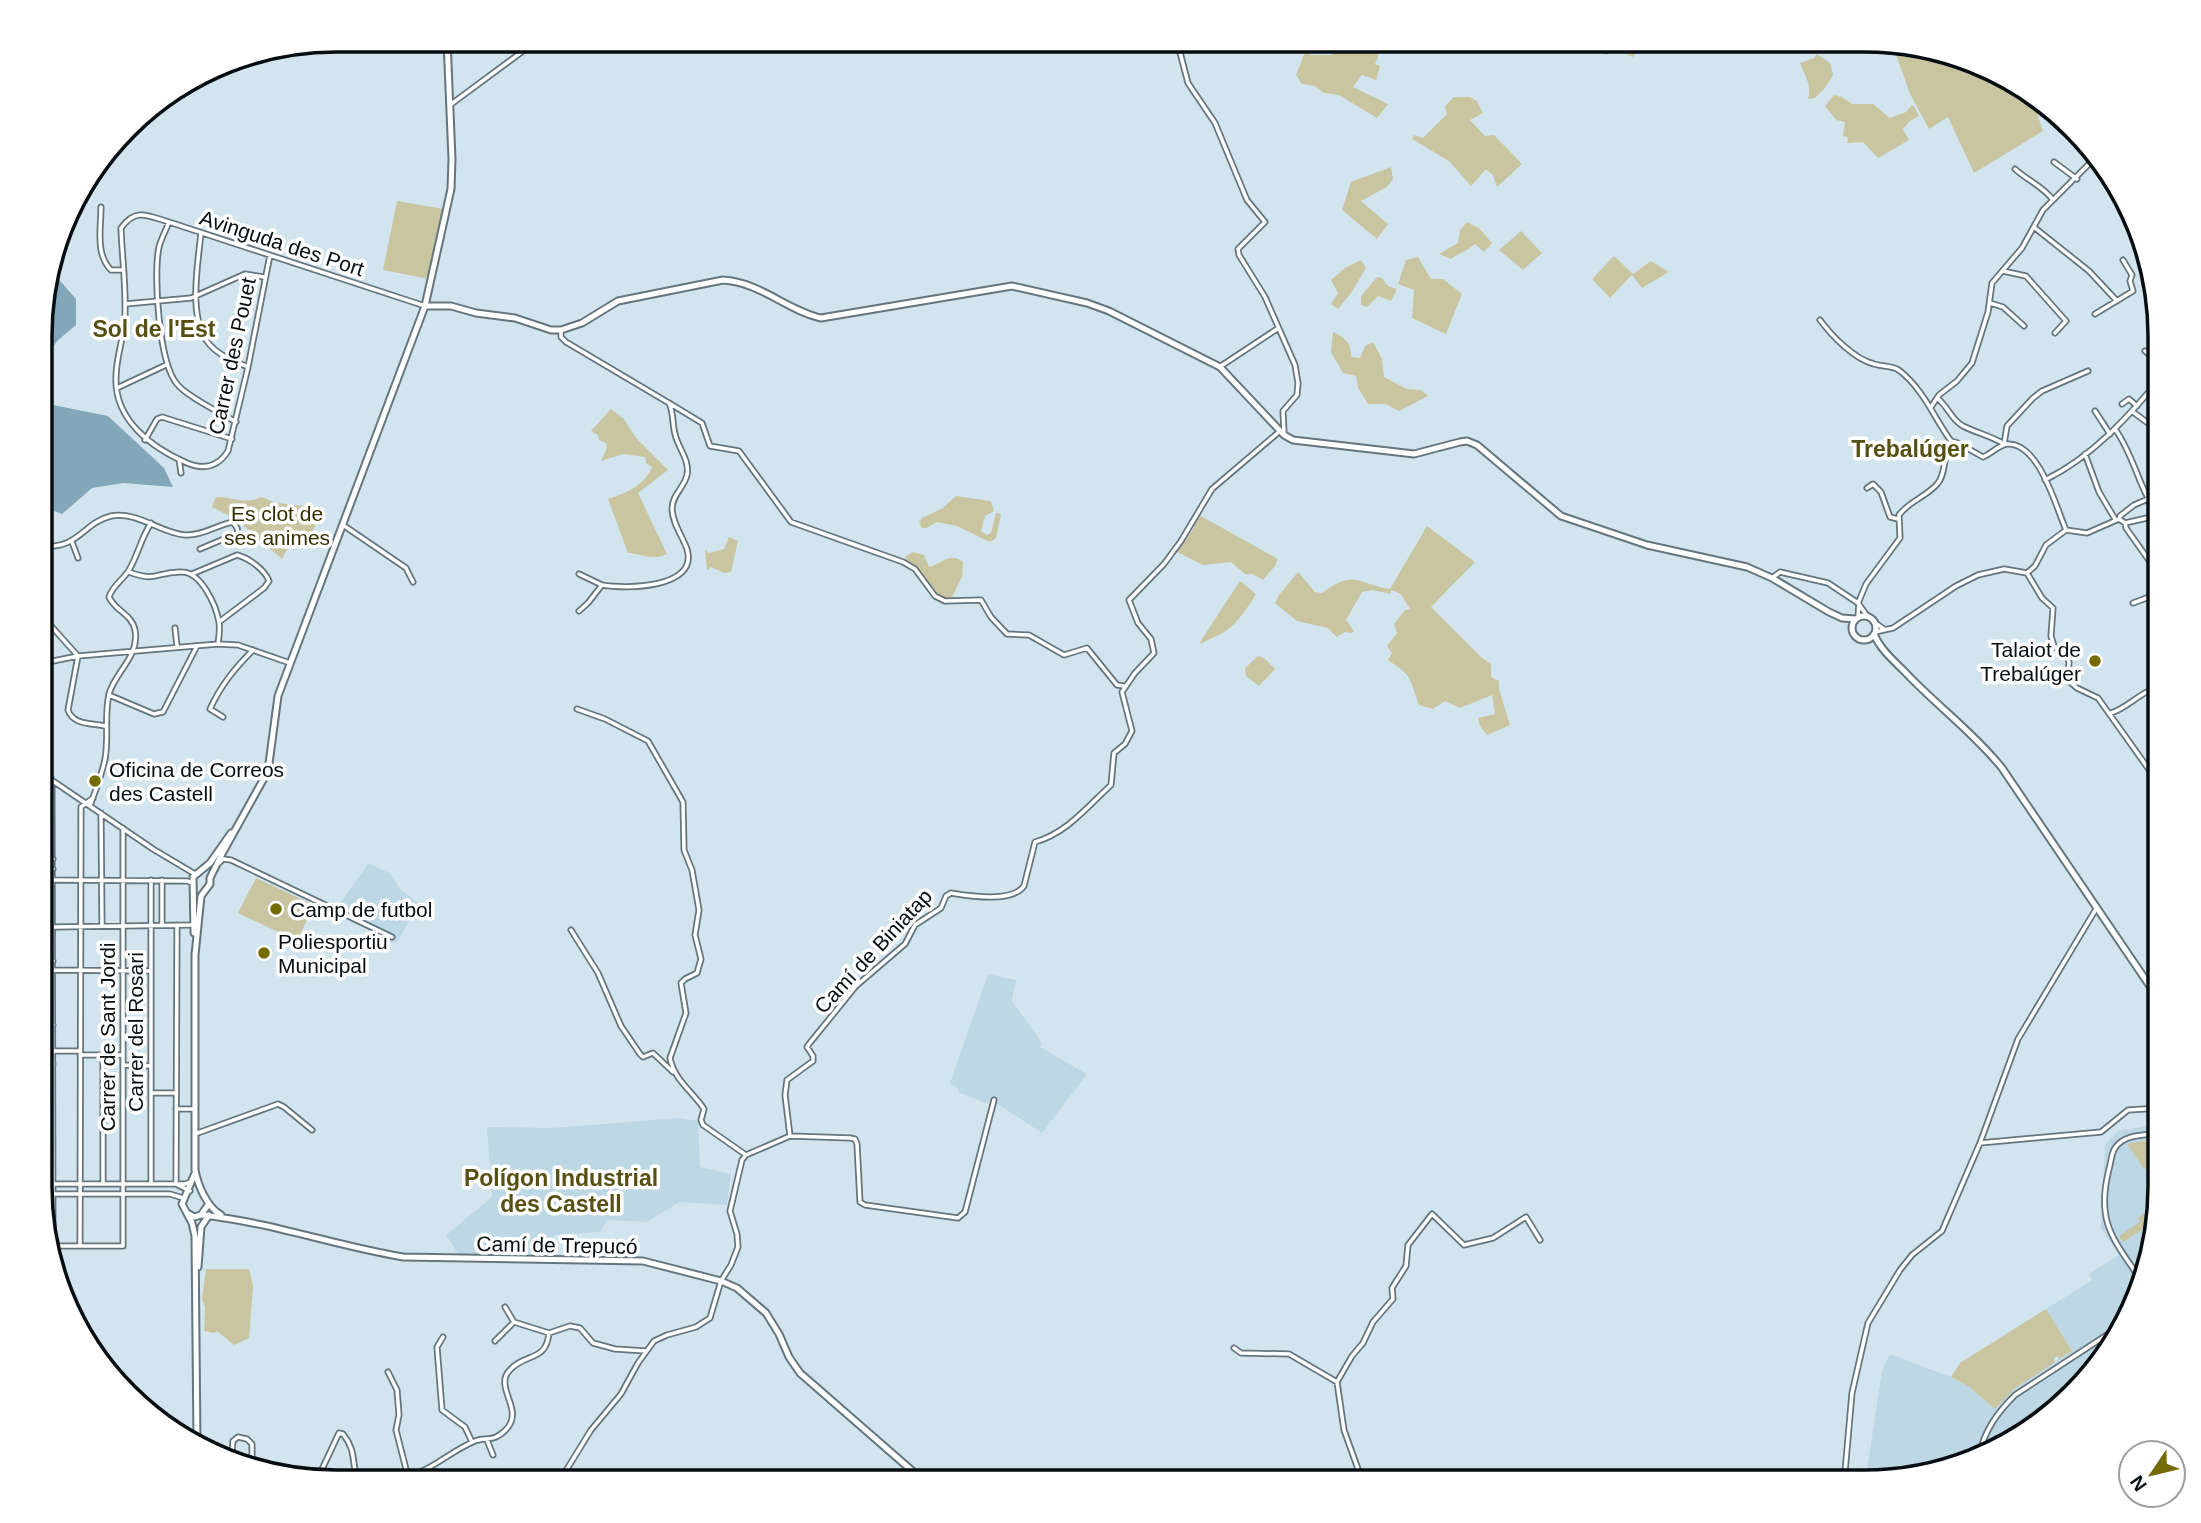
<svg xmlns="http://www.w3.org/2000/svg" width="2201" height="1523" viewBox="0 0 2201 1523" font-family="Arial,sans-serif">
<rect width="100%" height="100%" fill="#d2e5ef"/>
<path fill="#bdd7e5" d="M369,863L389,873L401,890L420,904L397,942H387L384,937L333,912Z
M988,974L1016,980L1012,1001L1042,1043L1040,1047L1087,1074L1042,1133L990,1099L988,1104L958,1092L959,1089L950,1083Z
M679,1118L698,1121L700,1167L731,1174L727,1205L680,1202L647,1222L607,1220L600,1232L556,1235L533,1253L458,1254L446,1235L492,1197L487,1127L552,1128Z
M2160,1124V1206L2145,1282L2100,1367L1996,1452L1865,1483L1882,1371L1890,1354L1951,1377L1968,1386L1995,1409L2006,1396L2024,1381L2072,1351L2046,1309L2092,1280L2089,1274L2119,1255L2101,1228L2105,1145L2118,1131Z"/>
<path fill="#c9c5a1" d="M1342,41H1368L1379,47L1378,58L1375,64L1380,66L1376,80L1362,75L1353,87L1388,104L1377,118L1339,95L1324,93L1315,86L1302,84L1296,75L1305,52L1312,55H1331Z
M1589,41H1633L1641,47L1633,57L1619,51L1606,55Z
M1892,43L1960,56L2030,93L2043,131L1974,173L1948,117L1929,129L1910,94Z
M1817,54L1830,63L1833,75L1825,88L1815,98L1808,99C1812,85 1805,76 1800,63L1814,58Z
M1834,95L1842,97L1852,104H1873L1890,118L1906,112L1911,106H1914L1919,116L1910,121L1903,129L1909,140L1878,158L1863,142L1847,143L1848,137L1843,136L1845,122L1836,120L1825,106Z
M1454,97H1470L1477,101L1483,113L1470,120L1485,136L1494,135L1522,164L1497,187L1493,175L1486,169L1471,186L1449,161L1412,139L1414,135L1423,138L1447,114L1445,106Z
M1391,167L1393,179L1387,187L1361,201L1388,224L1377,239L1342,210L1351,182Z
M397,201L444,209L429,279L383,270Z
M1467,222L1479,228L1492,243L1484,252L1475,244C1467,251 1459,253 1451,259L1439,254L1458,243L1460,230Z
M1521,231L1542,253L1523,270L1499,250Z
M1614,256L1633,274L1651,261L1669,272L1642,288L1632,275L1610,298L1592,279Z
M1418,257L1431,279H1443L1462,294L1446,334L1412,318L1414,290L1398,284L1406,260Z
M1361,260L1366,268L1351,293L1338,309L1331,304L1338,293L1331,280L1345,268Z
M1377,277L1382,278L1388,286L1397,289L1391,301L1378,296L1367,307L1361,305V296Z
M1333,332C1345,337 1352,344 1351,357L1360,358L1365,346L1373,342L1382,359L1384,377L1407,389L1421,390L1428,396L1399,411L1386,404H1368L1358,388L1356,376L1343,373L1331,352Z
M611,409L624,419L636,438L668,470L638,493L667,554C651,561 644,554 628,553L608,499C626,493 644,486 652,467L646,463L645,457L623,454L601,461L607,448L606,443L599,440L598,435L591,431Z
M956,496L991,501L994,511L985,516L981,531L987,535L991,533L996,513L1001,514L996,538L990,542L957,526L937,522L926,528H922L919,522L922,518L943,508Z
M216,497C235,497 243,505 261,497L277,503L322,508L307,546L292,540L282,559L237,520L212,507Z
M1199,515L1278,559L1275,566L1263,580L1253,574H1245L1231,562L1203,565L1177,552L1192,531Z
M1427,526L1475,562L1431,607L1481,657L1491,664V677L1499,681V689L1510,725L1487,735L1480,726L1478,718L1495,714L1492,695L1460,708L1445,701L1433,709L1419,705C1415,695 1412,678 1403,671C1398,666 1393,664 1388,660L1392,653L1387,646L1397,633L1394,624L1405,610L1410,609L1401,594L1391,590V594L1373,590L1362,592L1346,620L1354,631L1352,633L1345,632L1337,637L1328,628L1297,621L1275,603L1279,595L1298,572L1315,592L1322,593C1355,569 1355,583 1390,589Z
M729,537L738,541L731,572L725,573L711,567L707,570L705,550L709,553L724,549Z
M913,552L924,555L929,567C942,564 950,551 963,562L962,577L951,599L936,595L917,568L904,562L906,556Z
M1240,581L1256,594C1249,606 1238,622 1227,630C1219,636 1210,638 1201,644L1200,642Z
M1258,656L1264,658L1275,669L1259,686L1246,676L1245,668Z
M256,878L314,905L297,941L238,913Z
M2160,1138V1166L2144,1169L2127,1144Z
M2160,1204L2153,1241L2145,1228L2123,1242L2119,1236L2140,1222L2138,1218Z
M206,1269H249L253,1286L249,1338L234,1345L217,1331L214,1333L204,1331L205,1307L202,1299Z
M2046,1309L2072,1351L2059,1359L2057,1356L2054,1358L2055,1362L2014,1389L1995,1409L1968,1386L1951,1377L1960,1363Z"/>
<path fill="#81a7b9" d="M52,266L54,274L76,299V325L57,341L43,363V298Z
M43,395L53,405L108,416L164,468L173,487L123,483L92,488L62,514L43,507Z"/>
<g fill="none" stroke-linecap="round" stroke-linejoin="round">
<defs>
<path id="street" d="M1177,41L1188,83L1215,123L1247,200L1265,222L1238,249L1239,255L1265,297L1295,365L1298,383L1297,395L1283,411L1284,433
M450,105L538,40
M2054,162L2077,179
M2015,169C2028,181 2043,186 2053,200
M2107,172L2123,196
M101,207C101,228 95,254 111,270H123
M169,222C166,230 161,239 159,247C153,275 159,363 177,384C186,396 221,413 236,422
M2035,228L2089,271L2117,301
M201,233C198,264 187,320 210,345C220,356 234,361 248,367
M270,255L248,367L228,451C218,467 204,470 187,463C152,448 114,420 116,377C116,356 125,335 125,314C126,285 122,256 121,228C136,207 148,216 169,222L425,306
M2003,271L2026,276L2066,321L2055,333
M1990,303L2003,307L2024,326
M125,304L191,298L245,274L264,277
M2095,314L2133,291L2130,281L2132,275L2123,260
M1820,320C1832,336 1854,359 1874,364C1883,367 1893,365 1900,371C1924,390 1934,418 1951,441
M561,330V337L566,342L669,403C674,414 672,423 675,434C678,448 690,460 687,475C684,488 672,495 672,509C673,525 682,535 687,549C699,589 625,589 602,585L588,603L579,611
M2145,351L2160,363
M1221,366L1277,329
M117,388L166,365
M1937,398C1948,406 1951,420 1963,426C1977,433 1991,436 2004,444L2007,426L2033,398L2042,391L2088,371
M669,403L702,423L710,446L739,451L791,522L903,562L915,569L935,596L945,601L981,600L991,617L1007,634L1029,635L1064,655L1087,648L1117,685L1124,686
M2122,404L2129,399L2137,406
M1931,407L1939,395L1957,381L1972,363L1988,312L1992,283L2022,248L2043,210L2095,158
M2095,411L2110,434
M2133,412L2160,432
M2115,429C2134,455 2138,487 2157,512L2156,516
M145,440L157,419L162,417L232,439
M1951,441L1958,443L1983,457C1991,454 1999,445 2007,444C2039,442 2056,507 2066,530
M2085,454L2099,492L2115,519
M179,459L181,473
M2045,480C2092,457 2127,418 2160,379
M1867,488L1873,484L1881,492L1890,517L1898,519
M2119,519L2125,523L2156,516L2160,517
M2119,519L2120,516L2134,505L2148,499
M2125,523L2126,528L2160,576
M343,525L406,568L413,582
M72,542L78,558
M43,546C79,549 83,523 111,516C138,511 160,533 185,535C202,536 217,525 233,522L237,528L238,533L200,549
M129,572C158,583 157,571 182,572C201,572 216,605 219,622C220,628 219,637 218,644
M2027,573L2042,598L2053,608L2051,636L2054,646L2066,654L2069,662L2068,675L2070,682L2077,688L2098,698L2160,785
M2027,573L2035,566L2046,545L2066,530L2087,533L2119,519
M192,574L237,555C249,558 265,570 269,581L264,588L219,622
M579,574L602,585
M1772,578L1780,572L1828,583L1858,603L1868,617
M2133,603L2160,593
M43,617L78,656L68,710C73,725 91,723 105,726
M1858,618L1859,601L1866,584L1900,538L1899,515C1909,501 1928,496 1938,483C1946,474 1943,455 1951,441
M1874,622L1884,629
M175,628L177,646
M1875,632L1893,628L1956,586L1978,575L2004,569L2027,573
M48,662L78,656L218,644L238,645L290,663
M109,695L154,714L163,712L197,646
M577,709L605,719L648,741L683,802L684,850L692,870L699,910L695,935L701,959L697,973L685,979L681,983L686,1013L670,1058C674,1080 693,1092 704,1109L701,1120L703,1125L746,1155
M2111,713C2129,708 2142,689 2160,688
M223,717L210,709C221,685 235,668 253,650
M43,764L52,781L53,1246
M53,781L153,849L195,874
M90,806C95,791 102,775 105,759C109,738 104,716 109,694C115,672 140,656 135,630C132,614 115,611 109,597C113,585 123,580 129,570C138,555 141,538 151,523
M101,813L102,926
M43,859H53
M219,863L223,859L231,860L392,937
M43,869H53
M54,880L187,881L193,883
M162,880V925
M177,925L176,1184L190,1191
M53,927L193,925
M571,930L598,973L621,1026L640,1054L643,1057L653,1053L673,1072
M43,961H53
M53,970L151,971
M43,1025H53
M43,1051H80
M80,1055H123
M103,1055V1183
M43,1064H53
M123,1065L151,1066
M151,1093H176
M176,1109H195
M195,1134L278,1104L284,1107L312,1130
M790,1136L785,1095L787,1080L813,1061V1056L807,1047L809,1044L856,986L905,944L915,925L941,908L946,896L951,893C970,896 1012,903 1024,886L1035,842C1067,833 1087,807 1111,785L1114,753L1125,744L1132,731L1122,692L1135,673L1154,653L1151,639L1138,623L1129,600L1164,564L1181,541L1212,489L1280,431
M1980,1143L2101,1132L2128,1110L2160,1108
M151,1183V880
M43,1184H185L191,1182
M43,1194H170L183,1198
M50,1246H123V828
M80,1246L81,807L93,798
M2144,1285C2115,1240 2095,1225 2109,1169C2111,1163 2111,1154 2115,1148C2124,1134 2145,1135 2160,1133
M505,1307L514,1322
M443,1337L437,1347L442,1410L465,1427L472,1442
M495,1341L514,1322L549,1333
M1234,1348L1241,1353L1289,1354L1337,1382
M388,1372L397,1390L399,1415L396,1430L408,1477
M487,1440L493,1455
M1979,1456C1984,1431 1997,1413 2015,1395L2122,1325
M231,1462L233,1441L238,1437L247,1439L252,1444V1469
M425,1470L433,1482
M316,1482L339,1433L343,1434C358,1453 350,1463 359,1482
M398,1482C408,1477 418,1474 428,1468C443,1460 458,1448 475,1441C482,1438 489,1440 496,1437C502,1434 509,1428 511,1422C518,1406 496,1385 509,1371C525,1352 546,1363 549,1333L570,1326L580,1328L593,1343L615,1349L646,1351
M559,1482L591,1430L621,1394L638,1363L654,1341L667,1335L696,1327L710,1318L721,1281L731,1265L738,1247L737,1234L730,1211L742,1160L746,1155L790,1136L850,1138L855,1139L857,1144L860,1202L865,1205L958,1218L965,1212L994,1100
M1363,1483L1344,1430L1337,1382L1352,1356L1363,1343L1373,1322L1393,1299L1392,1288L1406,1266L1408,1245L1432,1214L1464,1245L1493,1238L1526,1217L1540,1240
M1844,1483L1852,1393L1868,1323L1900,1270L1912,1255L1942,1231L1980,1143L2018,1039L2096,909"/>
<path id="secondary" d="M425,306H451L476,313L515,318L551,330H561L582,323L618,301L723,280C760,282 786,310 821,318L1012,286L1087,303L1109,311L1220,367L1284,435L1293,440L1414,454L1460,442L1467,441L1477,445L1561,516L1647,545L1747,567L1772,578L1829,612L1842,618L1855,619
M1852 628a12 12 0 1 1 24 0a12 12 0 1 1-24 0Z
M1874,634C1880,649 1893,660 1905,672C1936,705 1973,732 2002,768L2160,1001
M194,933L193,877L210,863L231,833
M195,953V1170C198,1186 207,1207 221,1215
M195,955L201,896L210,884V878L223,852L268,771L278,696L425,306L451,189L452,159L447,40
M195,1173L182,1204L192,1223L195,1236L197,1443
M187,1213L194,1217L201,1215L208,1205
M202,1215C270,1222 336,1246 403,1257L643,1261L721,1281L737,1288L766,1313L779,1334L789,1357L800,1373L925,1482
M198,1267L201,1227L209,1215"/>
</defs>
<use href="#street" stroke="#64757d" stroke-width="7"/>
<use href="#secondary" stroke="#64757d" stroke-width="9"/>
<use href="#street" stroke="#fff" stroke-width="3.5"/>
<use href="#secondary" stroke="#fff" stroke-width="5"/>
</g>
<g fill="#756b04" stroke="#fff" stroke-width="2.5">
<circle cx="2095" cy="661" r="7"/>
<circle cx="95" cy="781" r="7"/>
<circle cx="276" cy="909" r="7"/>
<circle cx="264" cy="953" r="7"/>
</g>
<g text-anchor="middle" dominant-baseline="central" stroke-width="7" stroke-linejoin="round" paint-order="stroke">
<g font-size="21" fill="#070d10" stroke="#fff">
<text transform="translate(282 243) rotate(18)">Avinguda des Port</text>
<text transform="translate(232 356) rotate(-78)">Carrer des Pouet</text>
<text transform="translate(873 951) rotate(-47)">Camí de Biniatap</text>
<text transform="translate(135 1032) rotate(-90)">Carrer del Rosari</text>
<text transform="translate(107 1037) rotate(-90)">Carrer de Sant Jordi</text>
<text transform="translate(557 1245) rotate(1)">Camí de Trepucó</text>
</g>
<g font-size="21" fill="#353001" stroke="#fff">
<text x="277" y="513">Es clot de<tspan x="277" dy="24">ses animes</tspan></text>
</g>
<g font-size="21" fill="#070d10" stroke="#fff" text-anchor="start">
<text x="2081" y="649" text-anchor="end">Talaiot de<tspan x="2081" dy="24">Trebalúger</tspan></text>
<text x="109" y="769">Oficina de Correos<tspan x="109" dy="24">des Castell</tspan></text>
<text x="290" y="909">Camp de futbol</text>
<text x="278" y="941">Poliesportiu<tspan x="278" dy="24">Municipal</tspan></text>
</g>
<g font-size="23" font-weight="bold" fill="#575012" stroke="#fff">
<text x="154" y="329">Sol de l'Est</text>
<text x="1910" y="449">Trebalúger</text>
<text x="561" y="1178">Polígon Industrial<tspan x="561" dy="26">des Castell</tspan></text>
</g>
</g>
<path d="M0 0H2201V1523H0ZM336 52H1864A284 284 0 0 1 2148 336V1186A284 284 0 0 1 1864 1470H336A284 284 0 0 1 52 1186V336A284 284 0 0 1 336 52Z" fill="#fff" fill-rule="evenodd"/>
<path fill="none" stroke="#070d10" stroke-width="3.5" d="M336 52H1864A284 284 0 0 1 2148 336V1186A284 284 0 0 1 1864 1470H336A284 284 0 0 1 52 1186V336A284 284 0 0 1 336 52Z"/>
<g transform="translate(2152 1474) rotate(235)"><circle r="33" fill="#ffffff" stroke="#9c9e9f" stroke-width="2"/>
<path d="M0-5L12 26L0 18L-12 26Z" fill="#756b04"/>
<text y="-10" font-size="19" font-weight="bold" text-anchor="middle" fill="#070d10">N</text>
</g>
</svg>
